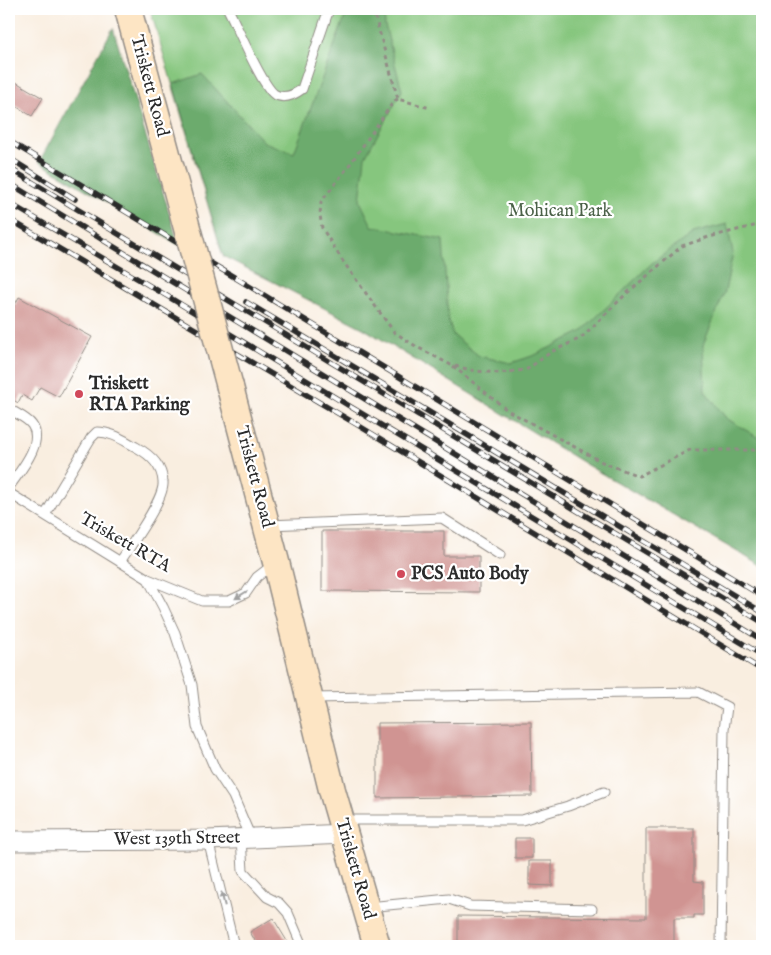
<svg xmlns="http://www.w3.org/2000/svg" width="771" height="955" viewBox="0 0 771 955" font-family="'IM FELL English',serif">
<rect width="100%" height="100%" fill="#fff"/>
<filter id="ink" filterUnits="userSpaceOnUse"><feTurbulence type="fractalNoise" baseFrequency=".02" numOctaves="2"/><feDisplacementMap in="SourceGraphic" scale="10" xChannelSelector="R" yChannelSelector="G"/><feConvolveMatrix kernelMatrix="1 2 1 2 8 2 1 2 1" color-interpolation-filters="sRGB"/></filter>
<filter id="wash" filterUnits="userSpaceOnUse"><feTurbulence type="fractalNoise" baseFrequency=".0096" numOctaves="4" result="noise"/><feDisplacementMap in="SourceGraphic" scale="20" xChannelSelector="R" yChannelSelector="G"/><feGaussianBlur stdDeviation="1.12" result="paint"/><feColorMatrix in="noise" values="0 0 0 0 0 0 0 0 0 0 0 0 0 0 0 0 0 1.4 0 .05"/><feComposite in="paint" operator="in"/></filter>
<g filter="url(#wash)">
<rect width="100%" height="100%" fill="#f9eee0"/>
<path fill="#86c67e" stroke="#587854" d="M150,9H762V566L587,465L363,328L223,256Z"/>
<path fill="#6cab6d" stroke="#4c6b4c" d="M348,9H384L385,25L402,91L365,157L360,201L372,226L443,240L448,318L453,335L479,356L511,363L535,355L581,332L652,263L693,233L727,224L733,253L725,291L703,345L705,391L726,418L762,440V566L587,465L363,328L223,256L173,84L202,74L264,142L294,153Z
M113,28L179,245L39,162Z"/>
<g id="blocks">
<path fill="#d09492" d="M9,78L43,98L32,116L9,102Z
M19,297L92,337L59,397L40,387L32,401L22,395L18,403L9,397V316Z
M322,531H444V556H479V592L322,591Z
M531,722L532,796L377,798V723Z
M646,828H694V881L703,882V915H694V918H674V946H458V916L646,918Z
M515,838H532V858H515Z
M529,861H552V886L529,885Z
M273,918L290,946H252L257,944L250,932Z"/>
</g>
</g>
<g filter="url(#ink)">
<use href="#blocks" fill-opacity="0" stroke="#928c86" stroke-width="1"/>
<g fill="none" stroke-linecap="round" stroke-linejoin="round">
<defs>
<path id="lane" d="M228,9C237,26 261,84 274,94C284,100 294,95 302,89L329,9
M9,409C15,413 27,418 32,425C45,443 19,472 9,487
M9,493L148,579L202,601H229L246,593L257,577L274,564
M45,515L91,438L97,432C112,432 123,440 136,447C149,454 162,465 163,482C165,499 130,546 120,562
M268,525L442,518L500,555
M148,579L163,607L175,633L192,685L197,727L215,769L233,796L251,838
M311,698L698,692L727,707L724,729L721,946
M344,820H522L568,806L604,792
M241,838L243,871L267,897L279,903L288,913L302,946
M208,840L234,946
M368,907L449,899L470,906L592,909"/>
<path id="street" d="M9,841L208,840L345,834"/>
<path id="secondary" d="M128,9L171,169
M230,387L276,562L332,790L377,946"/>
</defs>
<use href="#lane" stroke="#928c86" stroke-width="11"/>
<use href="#street" stroke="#928c86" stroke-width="21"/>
<use href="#secondary" stroke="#928c86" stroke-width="29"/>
<path stroke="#928c86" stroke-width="3" stroke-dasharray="4 4" stroke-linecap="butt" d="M373,9L398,99L430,108
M398,99L394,101L348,167L321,202L320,215L322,228L342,260L394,332L417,347L451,365L475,371L499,373L526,370L551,352L581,338L626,294L682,246L709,237L762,224
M453,366L507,410L604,463L639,476L690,450H762"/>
<use href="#lane" stroke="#fff" stroke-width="9"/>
<use href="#street" stroke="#fff" stroke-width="19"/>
<use href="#secondary" stroke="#fde5c4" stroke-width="26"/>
<defs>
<path id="rail" d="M9,141L762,596
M9,158L75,199
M9,168L762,622
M9,183L762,640
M9,203L162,293L762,655
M9,219L356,424L762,670
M246,302L762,612"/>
</defs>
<use href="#rail" stroke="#2b2b2b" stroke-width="5.5"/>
<use href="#rail" stroke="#fff" stroke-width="4" stroke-dasharray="11" stroke-linecap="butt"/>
<defs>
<path id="secondary-bridge" d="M171,169L230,387"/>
</defs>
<use href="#secondary-bridge" stroke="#928c86" stroke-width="29" stroke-linecap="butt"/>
<use href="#secondary-bridge" stroke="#fde5c4" stroke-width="26"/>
</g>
<defs><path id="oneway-solid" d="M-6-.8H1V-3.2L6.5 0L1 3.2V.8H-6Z" transform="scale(1.25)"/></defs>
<g fill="#a0a0a0">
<use href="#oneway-solid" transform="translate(241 595) rotate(148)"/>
<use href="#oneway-solid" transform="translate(223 899) rotate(-104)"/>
</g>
</g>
<g fill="#d1495b" stroke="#fff" stroke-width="2">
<circle cx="79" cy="394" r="5"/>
<circle cx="401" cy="574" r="5"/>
</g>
<g text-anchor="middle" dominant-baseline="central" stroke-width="4.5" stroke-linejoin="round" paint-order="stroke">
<g font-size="18" fill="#2b2b2b" stroke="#fff">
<text transform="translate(149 86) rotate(75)">Triskett Road</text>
<text transform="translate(254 477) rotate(75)">Triskett Road</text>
<text transform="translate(125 543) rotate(30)">Triskett RTA</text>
<text transform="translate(177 839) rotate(-1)">West 139th Street</text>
<text transform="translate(355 869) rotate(74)">Triskett Road</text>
</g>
<g font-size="18" fill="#4b6148" stroke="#fff">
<text x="560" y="211">Mohican Park</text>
</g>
<g font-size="18" font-weight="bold" fill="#2b2b2b" stroke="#fff" text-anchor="start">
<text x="89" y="384">Triskett<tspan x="89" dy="21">RTA Parking</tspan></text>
<text x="411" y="574">PCS Auto Body</text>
</g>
</g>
<rect width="771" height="955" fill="none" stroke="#fff" stroke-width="30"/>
</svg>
